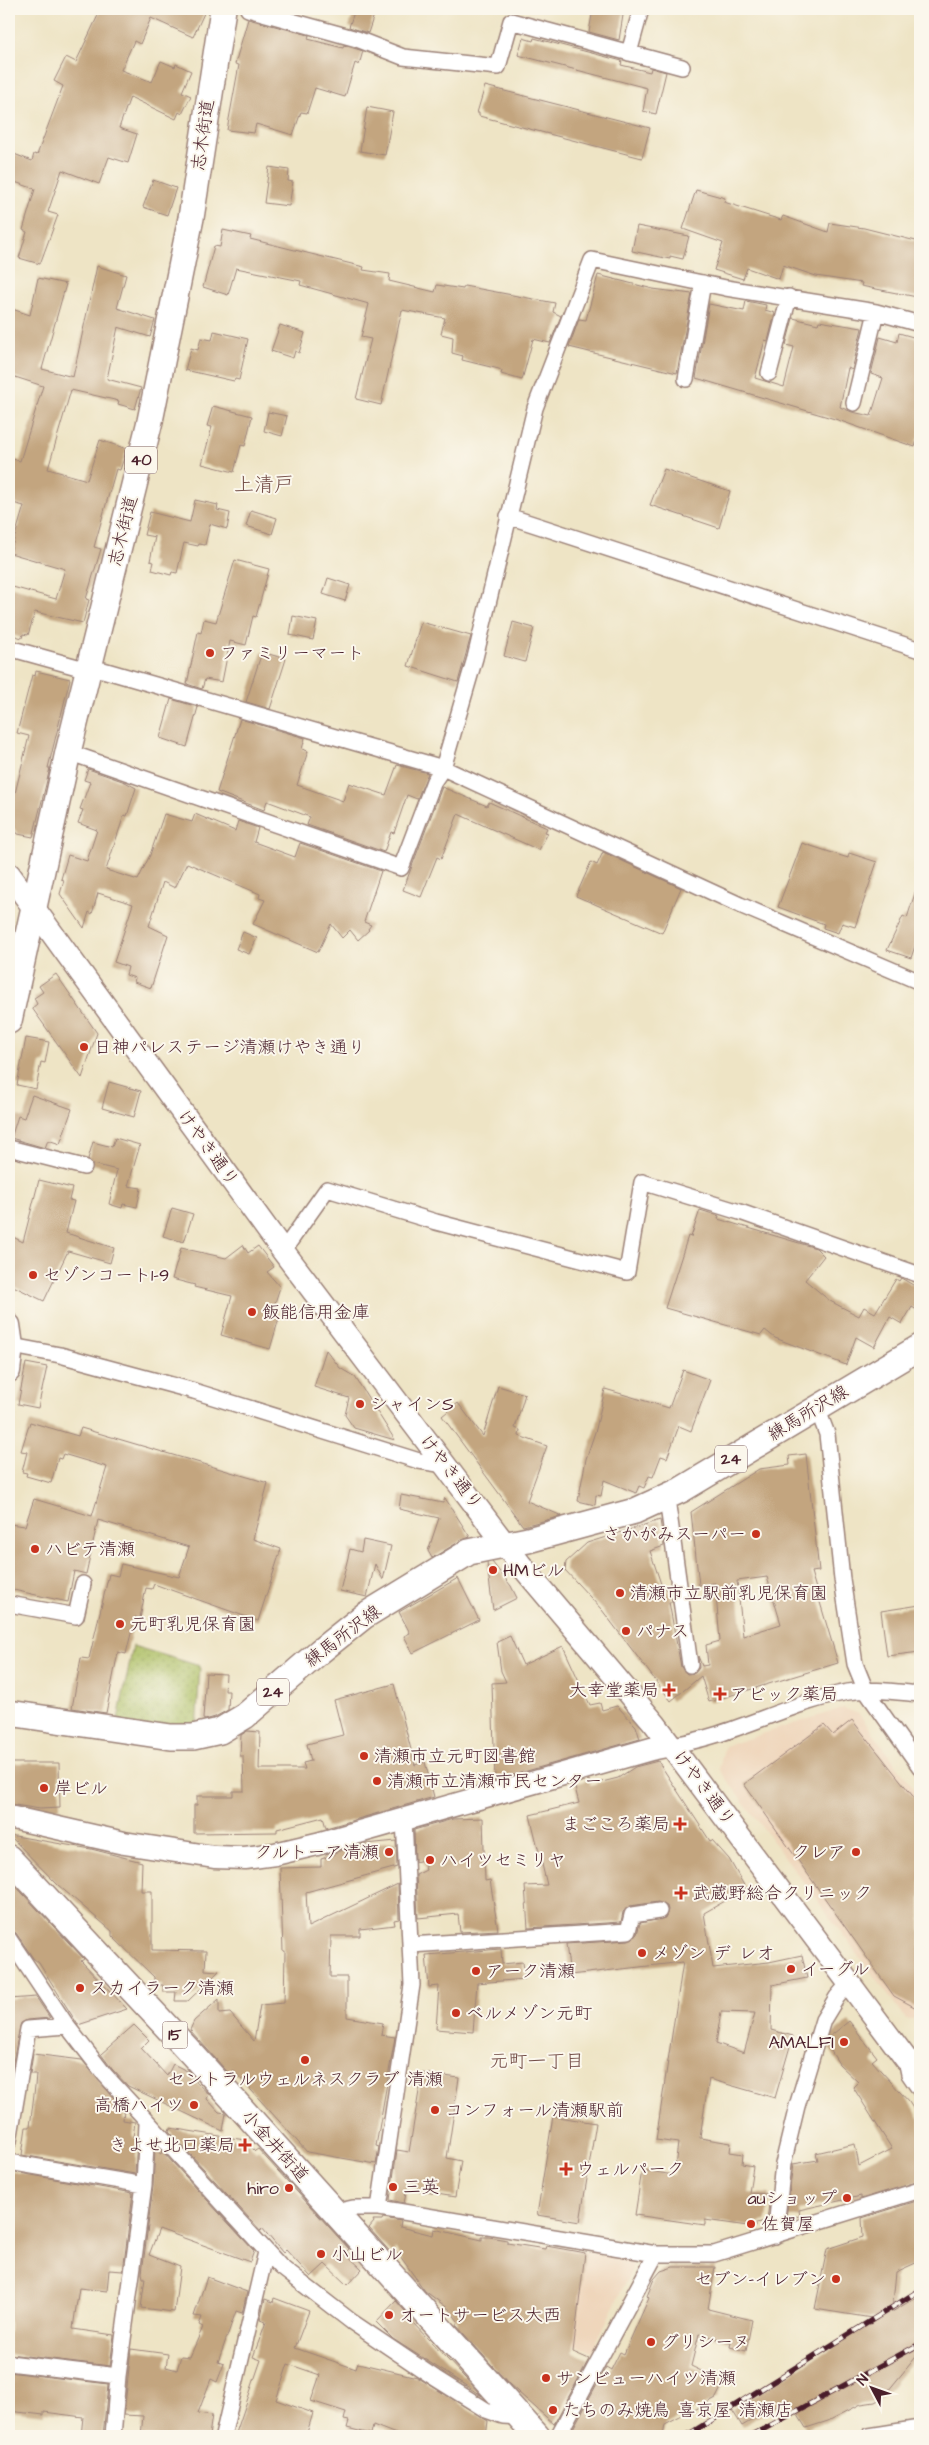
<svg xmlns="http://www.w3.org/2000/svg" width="929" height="2445" viewBox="0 0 929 2445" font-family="'Architects Daughter','Klee One',sans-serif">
<defs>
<pattern id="park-dots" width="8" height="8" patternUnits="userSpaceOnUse" patternTransform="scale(1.25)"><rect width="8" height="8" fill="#aabd60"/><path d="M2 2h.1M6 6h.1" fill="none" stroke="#8c994f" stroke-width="1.8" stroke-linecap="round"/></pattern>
</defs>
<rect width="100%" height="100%" fill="#fbf7ec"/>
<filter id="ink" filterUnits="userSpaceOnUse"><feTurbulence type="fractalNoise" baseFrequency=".02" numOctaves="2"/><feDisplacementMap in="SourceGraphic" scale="10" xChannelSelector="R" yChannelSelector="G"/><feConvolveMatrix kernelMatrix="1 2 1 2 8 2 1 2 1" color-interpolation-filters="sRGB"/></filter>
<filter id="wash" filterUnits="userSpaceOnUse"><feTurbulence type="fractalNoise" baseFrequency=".0096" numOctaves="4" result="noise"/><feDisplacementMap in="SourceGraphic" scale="20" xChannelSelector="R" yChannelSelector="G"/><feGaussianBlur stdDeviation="1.12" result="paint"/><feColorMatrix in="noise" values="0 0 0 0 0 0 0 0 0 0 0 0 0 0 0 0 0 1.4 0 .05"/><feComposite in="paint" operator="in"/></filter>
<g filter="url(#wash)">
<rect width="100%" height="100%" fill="#eee4c5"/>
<path fill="#efd6bb" d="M843,1708L859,1714L920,1797V2019H906L719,1769L725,1746Z
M541,2245L629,2257L633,2267L592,2351L528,2327Z"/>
<path fill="url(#park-dots)" stroke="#7a6e46" d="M133,1646L200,1666L196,1732L117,1724Z"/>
<g id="blocks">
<path fill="#c3a57f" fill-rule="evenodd" d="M101,9H206L193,37L151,18L140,44L134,41L121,70L152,82L161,61L175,67L176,64L191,71L182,92L191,96L182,114L179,112L176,119L130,97L119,128L137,134L128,163L109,157L99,184L62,170L48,212L58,215L40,264L19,258L27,232L23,230L35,189L9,180V152L32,161L34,154L37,155L63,86L54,81L66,57L76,62Z
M355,9L375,12L368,33L349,27Z
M593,9H624L619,40L589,32Z
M248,19L309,35L308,39L343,48L344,45L363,51L359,65L355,63L345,97L315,88L307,113L301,112L293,135L256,124L254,133L227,130L239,65L235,64Z
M523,38L533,41L534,38L622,61L621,65L650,72L651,68L666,72L656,114L643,111L647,88L518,55Z
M485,86L650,128L642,158L479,116V113H477Z
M367,107L393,112L385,155L360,151Z
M269,167L289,170L288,181L293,182L289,206L264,203Z
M153,180L176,188L167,215L143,207Z
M696,190L725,198L724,202L781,220L783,216L828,232L830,223L864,228L920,242V286L917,297L861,286L862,283L816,276L783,265L779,279L747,268L743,279L714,270L723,243L683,229Z
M637,226L689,236L683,259L670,256V259L632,251Z
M223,230L251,236L250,239L364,267L363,270L390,274L389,281L435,292L437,285L463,289L464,286L555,303L553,312L561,316L550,343L533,339L522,380L501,374L502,371L499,369L462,360L463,356L452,353L453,337L441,334L445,318L402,310L381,405L356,399L371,339L361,337L369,304L300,285L301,281L236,268L228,295L203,287L214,246L220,247Z
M97,266L126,275L117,308L155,320L150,337L118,327L107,379L141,388L135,409L118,404L119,401L71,390L48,469L87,480L100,440L127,449L120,470L116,469L94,547L101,549L86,599L89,600L83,623L35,612L28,635L23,634L22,638L9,634V586L56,599L65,569L10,553L24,506L9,502V458L20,461L43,386L9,375V308L30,315L38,278L66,284L42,369L73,377Z
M598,275L653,289L692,294L677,373L569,347L579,319L586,320Z
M746,301L766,305L765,310L775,313L768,341L765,340L755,378L784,387L794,347L786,345L793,318L818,324L819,321L862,328L852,370L848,368L840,407L852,412L871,416L883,378L871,374L880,337L897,342L899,333L920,339V431L915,447L835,419L696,378L709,304L744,311Z
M280,325L305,333L299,353L295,351L293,358L271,351Z
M214,331L248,339L239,380L235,379L234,381L185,370L191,348L198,350L201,338L212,340Z
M213,406L252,416L245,446L241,445L234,472L202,464L212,427L207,426Z
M268,412L287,416L282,436L264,431Z
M664,469L730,491L719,528L650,505Z
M195,500L218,505L217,510L230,513L227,529L210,524L205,545L199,544L198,546L184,543L177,573L172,572L171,575L152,570L154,562L150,561L155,537L144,535L150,512L190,522Z
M251,510L277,518L272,534L246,526Z
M235,560L269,569L256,617L253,616L246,645L230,641L222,682L205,679L202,689L187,684L198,632L201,633L204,619L216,622Z
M328,578L350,585L345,601L323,594Z
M293,616L317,621L313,640L290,635Z
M421,622L471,636L458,682L408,666Z
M513,622L534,628L525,662L504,656Z
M262,652L286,659L270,709L246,702Z
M36,671L70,679L48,768H50L33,837L18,834L9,822V818L29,736L17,733L32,675L35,676Z
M171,699L198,707L187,747L160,738Z
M240,719L305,738L302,749L308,751L297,785L343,801L349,783L386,795L397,765L428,773L417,799L407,795L394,833L391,832L384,852L307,825L310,817L267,801L264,810L217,792Z
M88,769L125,782L136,788L127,816L124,815L106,870L138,880L150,855L164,814L192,822L195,814L235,831L238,821L258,828L254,842L295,857L300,843L381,871L364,922L371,925L368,929L369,930L358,940L350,930L342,938L331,924L318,952L253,924L265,900L259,898L260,894L187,863L175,888L163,882L149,926L168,935L151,988L134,982L135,978L126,975L128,967L114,962L133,904L98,893L92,914L89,912L84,928L60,894L64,880L61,879L68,855L87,861L97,830L78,823L83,810L80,809L90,782L84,780Z
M442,787L487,806L489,802L547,828L545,832L548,833L539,850L458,814L441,859L437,857L421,897L403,890Z
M802,843L848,858L849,853L877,862L855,927L842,923L838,933L823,928L824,924L778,907Z
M603,852L681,888L662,933L576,896L591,862L597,865Z
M917,887L920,888V941L917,940L911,958L887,950L903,916L907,918Z
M243,932L257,938L249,954L236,949Z
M56,974L97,1033L82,1078L32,1008L37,1004L34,998L43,992L39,986Z
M26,1038L49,1042L45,1063L41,1062L36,1089L17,1085Z
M109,1082L141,1091L134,1117L102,1108Z
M32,1095L72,1109L60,1144L48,1140L45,1148L11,1138L18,1116L24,1118Z
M115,1138L140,1145L128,1186L141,1188L137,1207L123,1204L122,1208L109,1204L117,1170L93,1164L88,1159L93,1142L112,1147Z
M39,1180L72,1188L69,1200L74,1201L66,1233L114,1248L110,1263L68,1251L44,1301L9,1284V1235L23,1242Z
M172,1208L193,1214L184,1242L163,1236Z
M700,1210L719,1216L718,1219L816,1248L824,1256L805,1280L830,1301L859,1316L864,1307L875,1313L896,1279L899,1281L901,1278L920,1289V1312L912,1307L902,1324L890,1317L874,1347L856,1337L846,1365L775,1338L765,1330L761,1335L665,1308L688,1236L691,1237Z
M243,1245L248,1253L258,1246L274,1267L267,1272L280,1287L274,1306L279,1318L270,1349L221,1335L232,1296L194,1287L195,1285L172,1279L181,1248L226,1258Z
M326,1350L340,1368L355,1377L395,1440L354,1428L345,1415L349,1398L314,1387Z
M26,1363L47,1367L38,1408L18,1404Z
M683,1370L710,1380L691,1431L679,1426L667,1458L661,1456L653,1477L649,1476L644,1488L639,1486L636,1493L604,1480L601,1496L596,1495L595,1505L578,1501L586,1459L596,1429L605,1389L669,1408Z
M498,1386L525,1394L515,1428L520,1430L519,1436L547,1446L527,1501L562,1516L523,1526L442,1416L458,1403L483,1436Z
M30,1422L78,1436L81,1428L268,1483L253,1539L281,1549L258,1621L154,1584L152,1589L146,1588L140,1618L135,1617L126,1654L118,1652L106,1713L72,1708L81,1658L89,1659L109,1574L118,1576L121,1564L179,1577L189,1547L98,1520L86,1574L74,1571L68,1602L9,1589V1524L25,1526L34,1499L92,1516L107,1467L63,1454L61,1459L58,1458L51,1483L26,1476L27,1473L22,1472L27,1452L21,1451Z
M806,1454L819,1571L811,1572L838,1663L709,1702L701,1676L671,1701L602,1610L565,1570L566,1562L587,1543L660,1520L664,1546L650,1551L662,1587L664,1586L671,1595L672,1602H669L681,1667L687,1674L695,1673L699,1668L698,1656L702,1666L708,1665L706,1645L720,1641L715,1583L699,1585L691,1512L759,1469L790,1465L789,1456ZM767,1577L781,1624L743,1636L737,1581Z
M401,1495L443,1503L445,1498L470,1537L462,1540L432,1558L428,1551L439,1518L399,1509Z
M363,1540L391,1546L383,1580L375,1564L367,1597L340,1591L350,1549L361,1552Z
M492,1562L511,1586L517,1598L493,1610L487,1563Z
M458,1578L479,1620L413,1653L404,1636L410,1633L399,1612Z
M920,1605V1652L887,1656L881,1611Z
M510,1636L523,1665L563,1646L590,1705L600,1703L602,1710L617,1706L636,1726L640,1739L495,1780L492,1683L506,1682L501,1671L497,1642Z
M206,1673L226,1674L225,1691H229L228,1710L215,1717L205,1720L203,1719Z
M394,1684L415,1765L425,1762L434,1797L326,1828L323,1817L277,1829V1832L194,1833V1805H197V1796H233V1791H244L243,1756H240L241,1735L247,1731L260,1732L259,1769H305L303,1763L311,1761L307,1744L343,1735L334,1700Z
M852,1720L920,1805V2010L894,1996L744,1784L824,1725L833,1735Z
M658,1761L710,1841L712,1840L729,1859L746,1889L704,1913L713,1968L769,1962L802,1955L807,1978L772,1985L771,2030L793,2036L775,2098L709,2079L705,2103L700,2138L731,2143L730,2152L743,2154L742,2164L753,2166L749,2193L770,2194L767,2221L756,2223V2227L705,2220V2225L635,2215L642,2170L674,2175L678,2143L656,2140L683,1962L570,1975L566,1944L629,1940L637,1934L640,1923L665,1918L668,1910L667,1906L658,1902L630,1906L623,1912L621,1922L528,1928L525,1886L547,1885L530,1815L579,1803L574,1784L589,1780L590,1785L618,1778L635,1767ZM721,2012L755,2013L744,2053L716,2043Z
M9,1763H59L60,1808L40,1809L9,1804Z
M483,1818L485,1881L490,1880L498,1930L460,1932L458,1914L418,1918L416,1875L426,1870L423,1860L415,1862L414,1830L453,1819Z
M9,1835L91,1849L142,1862L141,1891H152V1950L206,1951L205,1970L219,1971L188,2001H175L176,1992H163V1985H154V1977L112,1936V1931L58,1885Z
M396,1841L397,1867L306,1892L308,1927L398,1884L399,1919L394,1920L395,1925L360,1929V1936H331L330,1977H347V2017L383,2023L381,2035L395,2037L376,2146L379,2147L376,2164L307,2152L233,2070L232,2077L190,2030L194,2021L219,1999V2014L230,2013L254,2041L260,2005L284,2003L285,1951H283L280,1868L321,1867V1859L334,1855L333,1853L366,1844Z
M9,1879L84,1959L81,1961L127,2009L78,2025L39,1963L33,1958L16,1933L9,1930Z
M501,1949L502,1964L523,1962L525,1979L477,1983L473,2032L436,2029L439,1986L429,1987L426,1955Z
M36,1997L50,2018L27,2020L21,2023L11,2071L9,2070V1999Z
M849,2021L877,2057L872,2061L909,2102L920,2119V2181L861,2199V2196L799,2210L800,2216L786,2218L793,2164L818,2160L816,2153L855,2144L859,2166L892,2149L853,2087L858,2082L839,2064L826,2043L828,2038Z
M134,2025L149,2040L141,2048L167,2076L173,2064L189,2072L188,2075L209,2094L207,2099L219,2112L226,2113L223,2131L128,2086L112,2069L101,2054Z
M33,2054L82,2060L124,2110L123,2120L135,2122L133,2137L137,2138L135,2174L22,2155L26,2127H30L35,2086L36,2074H30Z
M422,2073L459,2078L447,2158L461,2161L455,2197L407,2189L404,2203L390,2200L397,2150L409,2152Z
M553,2116L596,2123L580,2222L537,2215Z
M170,2128L245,2140L255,2151L258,2149L349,2249L345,2253L362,2269L347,2285L325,2264L311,2277L286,2250L283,2253L262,2228L261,2231L169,2131Z
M155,2150L161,2154L162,2151L254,2251L250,2262L159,2229L149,2255L180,2267L174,2312L141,2308L145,2278H143L142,2273L153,2186Z
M9,2171L133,2193L123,2271L109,2270L107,2291L79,2288L75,2314L73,2329L114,2335L110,2366L9,2354Z
M920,2200V2261L896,2272L892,2312L920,2295V2352L883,2397L875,2402L861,2404L828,2421L806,2428L788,2399L742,2426L732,2410L878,2319L815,2309L827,2249L863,2237L862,2218Z
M383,2218L401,2221L400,2227L433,2235L434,2229L482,2240V2237H489L507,2240V2243L545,2249L546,2246L585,2253L573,2352L589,2359L554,2424L509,2384L456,2325L458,2321L449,2309L425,2291L395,2249L393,2255L369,2228L374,2222L373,2220H382Z
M673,2267H715L708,2309L752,2320L746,2351L730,2347L731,2342L699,2334L691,2366L724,2382L716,2398L665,2425L663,2436H569L606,2367L611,2370L620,2352L624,2354L649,2298L647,2296L654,2279L661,2271Z
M207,2277L247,2292L242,2313L236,2311L218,2362L224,2364L217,2382L211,2379L198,2413L212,2415L209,2436H141L143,2416L124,2415L131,2349L168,2354L166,2367L177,2370L181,2356L190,2357L203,2327L199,2325L202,2317L194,2316Z
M274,2298L309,2311L295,2348L356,2369L358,2363L417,2377L488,2421L486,2436H401L373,2425L371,2434L347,2428L349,2421L344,2420L346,2412L311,2401L320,2375L288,2364L276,2400L313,2413L306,2436H235L261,2360L253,2357L266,2322L260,2320L265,2299L273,2302Z
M396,2301L413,2320L412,2322L482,2396L393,2339L376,2322Z
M9,2372L108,2384L103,2436H81L83,2417L44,2412V2415L9,2411Z"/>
</g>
</g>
<g filter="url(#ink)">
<use href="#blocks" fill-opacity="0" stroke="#9c8278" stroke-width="1"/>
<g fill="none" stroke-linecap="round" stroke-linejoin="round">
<defs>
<path id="street" d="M248,9L357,39L403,57L498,67L511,21L682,67
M629,53L641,9
M769,373L789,297
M686,379L703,283
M854,403L876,312
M508,516L920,650
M9,648L88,670H103L443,768L740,905L920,982
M68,752L401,868L434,781L443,768L475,658L535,408L592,260L726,288L876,312L920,324
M9,1148L84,1167
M283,1251L327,1189L436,1222L627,1272L642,1182L743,1213L920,1275
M12,1346L60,1355L194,1391L419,1461L445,1465
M817,1408L827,1434L842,1579L855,1664L866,1691L920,1767
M665,1497L668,1506L690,1665
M9,1604L76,1616L83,1584
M671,1745C732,1737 787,1703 848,1692C871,1688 897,1692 920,1694
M9,1939L67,2026L105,2075L281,2267L352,2322L435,2378L486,2410L503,2416L520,2417
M410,1945L628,1931L632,1915L659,1911
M906,2059L909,2074L920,2090
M9,2141L28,2029L67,2026
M9,2162L144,2185L147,2124
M379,2208L412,1985L404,1819
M335,2212L353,2208H379L656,2254H714L920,2190
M775,2236L783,2164L797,2106L823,2020L837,1997L849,1983
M9,2363L118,2376
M113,2436L118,2376L144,2185
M223,2436L266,2252
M558,2436L656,2254
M869,2436L920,2428"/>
<path id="secondary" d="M9,874L283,1251L457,1481L520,1564L655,1724L906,2059
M9,1325L12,1346L9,1371
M9,1817L124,1843L214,1857L245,1858L275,1854L317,1844L651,1749L671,1745"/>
<path id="primary" d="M9,1021L68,752L150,421L191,218L223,9
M9,1713L171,1737H193L220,1731L245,1716L319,1652L364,1616L469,1552L528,1540L635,1511L681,1490L920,1347
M9,1858L193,2055L537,2436"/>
</defs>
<use href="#street" stroke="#9c8278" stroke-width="18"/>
<use href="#secondary" stroke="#9c8278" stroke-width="25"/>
<use href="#primary" stroke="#9c8278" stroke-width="28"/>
<use href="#street" stroke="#fff" stroke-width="15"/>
<use href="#secondary" stroke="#fff" stroke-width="22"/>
<use href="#primary" stroke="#fff" stroke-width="25"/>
<defs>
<path id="rail" d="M686,2436L920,2290
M751,2436L920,2344"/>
</defs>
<use href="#rail" stroke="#4a1f2b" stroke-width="5.5"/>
<use href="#rail" stroke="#fbf7ec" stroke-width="4" stroke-dasharray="11" stroke-linecap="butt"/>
</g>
</g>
<g fill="#c8321e" stroke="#fbf7ec" stroke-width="2">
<circle cx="210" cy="653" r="5"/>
<circle cx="84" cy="1047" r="5"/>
<circle cx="33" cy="1275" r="5"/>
<circle cx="252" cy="1312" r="5"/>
<circle cx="360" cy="1404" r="5"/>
<circle cx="756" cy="1534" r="5"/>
<circle cx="35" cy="1549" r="5"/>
<circle cx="493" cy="1570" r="5"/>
<circle cx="620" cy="1593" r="5"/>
<circle cx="120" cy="1624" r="5"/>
<circle cx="626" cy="1631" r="5"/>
<path d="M666.5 1682.5h5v5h5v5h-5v5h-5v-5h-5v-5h5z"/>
<path d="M717.5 1686.5h5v5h5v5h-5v5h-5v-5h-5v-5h5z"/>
<circle cx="364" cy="1756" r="5"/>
<circle cx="377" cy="1781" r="5"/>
<circle cx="44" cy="1788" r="5"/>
<path d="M677.5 1816.5h5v5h5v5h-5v5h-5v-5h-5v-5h5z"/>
<circle cx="389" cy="1852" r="5"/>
<circle cx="856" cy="1852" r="5"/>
<circle cx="430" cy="1860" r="5"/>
<path d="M678.5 1885.5h5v5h5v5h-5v5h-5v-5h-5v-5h5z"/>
<circle cx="642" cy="1953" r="5"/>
<circle cx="791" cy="1969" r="5"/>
<circle cx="476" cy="1971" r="5"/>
<circle cx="80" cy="1988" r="5"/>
<circle cx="456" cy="2013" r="5"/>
<circle cx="844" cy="2042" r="5"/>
<circle cx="305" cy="2060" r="5"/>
<circle cx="194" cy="2105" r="5"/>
<circle cx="435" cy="2110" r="5"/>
<path d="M242.5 2137.5h5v5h5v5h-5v5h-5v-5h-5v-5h5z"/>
<path d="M563.5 2161.5h5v5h5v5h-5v5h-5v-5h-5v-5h5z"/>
<circle cx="393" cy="2187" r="5"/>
<circle cx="289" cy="2188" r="5"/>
<circle cx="847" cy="2198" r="5"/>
<circle cx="751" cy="2224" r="5"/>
<circle cx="321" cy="2254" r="5"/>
<circle cx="836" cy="2279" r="5"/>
<circle cx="389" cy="2315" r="5"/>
<circle cx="651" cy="2342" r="5"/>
<circle cx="546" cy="2378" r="5"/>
<circle cx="553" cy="2410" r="5"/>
</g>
<g text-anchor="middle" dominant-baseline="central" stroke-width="4" stroke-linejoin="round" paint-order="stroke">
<g fill="#fbf7ec" stroke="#7f6065" stroke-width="1">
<rect x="125" y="446.5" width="32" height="27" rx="4"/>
<rect x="715" y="1445.5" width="32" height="27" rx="4"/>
<rect x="257" y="1678.5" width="32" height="27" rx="4"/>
<rect x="162.5" y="2021.5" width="25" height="27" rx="4"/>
</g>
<g font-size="16" font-weight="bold" fill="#4a1f2b">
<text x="141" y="460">40</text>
<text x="731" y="1459">24</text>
<text x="273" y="1692">24</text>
<text x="175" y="2035">15</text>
</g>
<g font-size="18" fill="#4a1f2b" stroke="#fbf7ec">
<text transform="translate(203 135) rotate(-82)">志木街道</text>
<text transform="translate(123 531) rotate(-76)">志木街道</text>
<text transform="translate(208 1148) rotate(54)">けやき通り</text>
<text transform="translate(808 1413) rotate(-31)">練馬所沢線</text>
<text transform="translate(451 1472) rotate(52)">けやき通り</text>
<text transform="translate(343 1636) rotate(-37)">練馬所沢線</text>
<text transform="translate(704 1788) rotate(53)">けやき通り</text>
<text transform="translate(275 2146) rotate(48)">小金井街道</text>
</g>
<g font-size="18" fill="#4a1f2b" stroke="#fbf7ec" text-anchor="start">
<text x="220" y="653">ファミリーマート</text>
<text x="94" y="1047">日神パレステージ清瀬けやき通り</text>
<text x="43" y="1275">セゾンコート1-9</text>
<text x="262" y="1312">飯能信用金庫</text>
<text x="370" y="1404">シャインS</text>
<text x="746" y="1534" text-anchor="end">さかがみスーパー</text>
<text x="45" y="1549">ハビテ清瀬</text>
<text x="503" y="1570">HMビル</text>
<text x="630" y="1593">清瀬市立駅前乳児保育園</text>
<text x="130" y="1624">元町乳児保育園</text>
<text x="636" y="1631">パナス</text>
<text x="659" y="1690" text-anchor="end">大幸堂薬局</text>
<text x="730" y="1694">アビック薬局</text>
<text x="374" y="1756">清瀬市立元町図書館</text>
<text x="387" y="1781">清瀬市立清瀬市民センター</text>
<text x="54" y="1788">岸ビル</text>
<text x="670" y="1824" text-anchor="end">まごころ薬局</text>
<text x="379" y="1852" text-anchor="end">クルトーア清瀬</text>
<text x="846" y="1852" text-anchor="end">クレア</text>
<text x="440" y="1860">ハイツセミリヤ</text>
<text x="692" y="1893">武蔵野総合クリニック</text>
<text x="652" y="1953">メゾン デ レオ</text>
<text x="801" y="1969">イーグル</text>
<text x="486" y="1971">アーク清瀬</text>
<text x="90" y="1988">スカイラーク清瀬</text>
<text x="466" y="2013">ベルメゾン元町</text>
<text x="834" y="2042" text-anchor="end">AMALFI</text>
<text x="305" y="2079" text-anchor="middle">セントラルウェルネスクラブ 清瀬</text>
<text x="184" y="2105" text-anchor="end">高橋ハイツ</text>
<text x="445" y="2110">コンフォール清瀬駅前</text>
<text x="235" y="2145" text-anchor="end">きよせ北口薬局</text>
<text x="576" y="2169">ウェルパーク</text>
<text x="403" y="2187">三英</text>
<text x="279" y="2188" text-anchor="end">hiro</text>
<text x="837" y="2198" text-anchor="end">auショップ</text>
<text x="761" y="2224">佐賀屋</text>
<text x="331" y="2254">小山ビル</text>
<text x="826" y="2279" text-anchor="end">セブン-イレブン</text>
<text x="399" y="2315">オートサービス大西</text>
<text x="661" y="2342">グリシーヌ</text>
<text x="556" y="2378">サンビューハイツ清瀬</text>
<text x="563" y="2410">たちのみ焼鳥 喜京屋 清瀬店</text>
</g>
<g font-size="19" fill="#744e48" stroke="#fbf7ec">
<text x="537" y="2061">元町一丁目</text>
</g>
<g font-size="20" fill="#744e48" stroke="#fbf7ec">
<text x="264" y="485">上清戸</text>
</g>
</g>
<rect width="929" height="2445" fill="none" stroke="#fbf7ec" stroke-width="30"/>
<g transform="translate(872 2388) rotate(311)" stroke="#fbf7ec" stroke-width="4" paint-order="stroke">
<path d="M0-4L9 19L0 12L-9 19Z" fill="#4a1f2b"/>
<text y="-8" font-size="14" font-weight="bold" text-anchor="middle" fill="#4a1f2b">N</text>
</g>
</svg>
